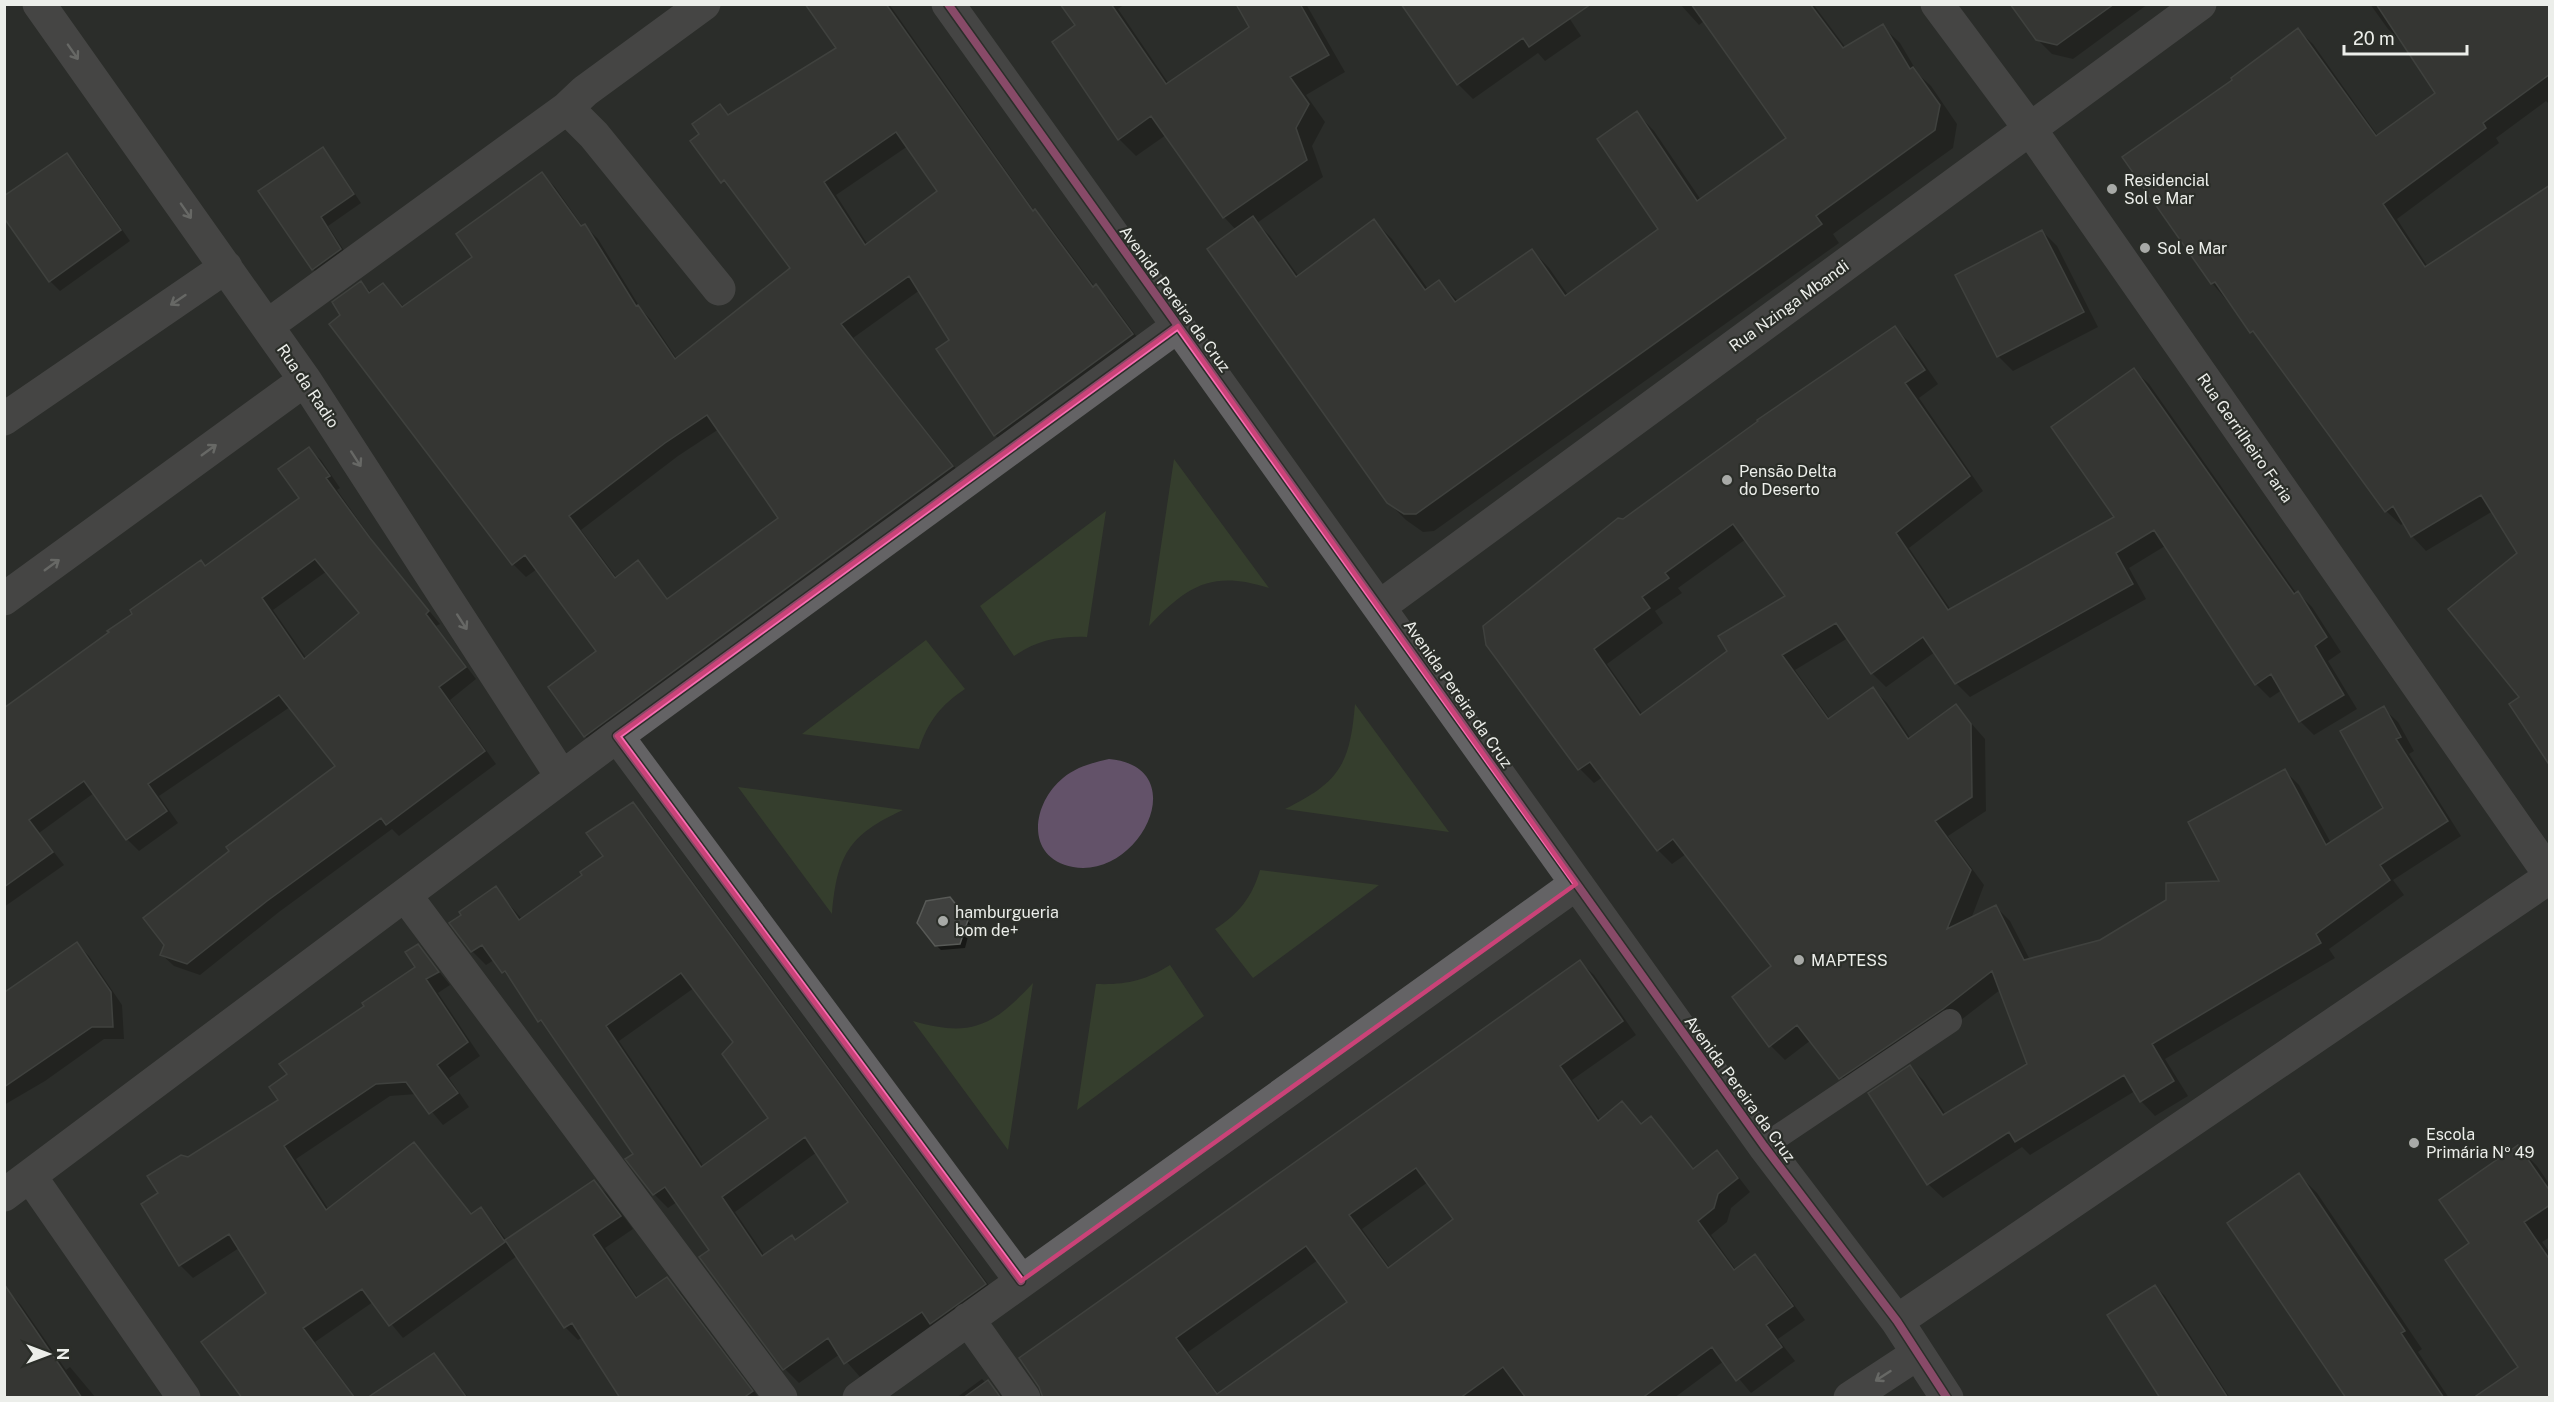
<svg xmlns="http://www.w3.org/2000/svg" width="2554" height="1402" viewBox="0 0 2554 1402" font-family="'Public Sans',sans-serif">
<rect width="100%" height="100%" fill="#2b2d2a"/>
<path fill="#353e2d" d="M1174,459L1269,588C1212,570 1188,585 1149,626Z
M1106,511L1087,637C1059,636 1038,640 1014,656L980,606Z
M926,640L965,689C941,705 928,721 919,749L802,734Z
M1355,704L1449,832L1285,809C1340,782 1350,764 1355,704Z
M738,787L903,810C848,835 837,856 832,914Z
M1260,870L1379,885L1253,978L1215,929C1239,914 1252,897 1260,870Z
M1170,965L1204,1016L1077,1110L1096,984C1125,985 1145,981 1170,965Z
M1033,983L1008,1150L913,1021C971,1038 993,1026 1033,983Z"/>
<path fill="#635269" d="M1109,759C1195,767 1140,879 1073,867C1024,858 1032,803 1063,778C1076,767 1092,763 1109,759Z"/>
<path fill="#0007" fill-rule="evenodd" d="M807,4H889L1035,212L1048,224L1095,287L1109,299L1145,348L1008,448L995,435L951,340L920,290L853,338L965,480L598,749L585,736L598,652L537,569L526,577L513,564L361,283L372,293L383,285L404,307L474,257L542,174L555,187L583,227L585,226L598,239L641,309L651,320L677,359L792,268L692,141L701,135L720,106L730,116L838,49ZM908,146L940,192L868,245L836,195ZM719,429L780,518L669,600L638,562L617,578L581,530L678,456Z
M1062,4H1125L1118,9L1169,84L1251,27L1238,4H1306L1345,72L1306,95L1325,122L1312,146L1323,177L1257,223L1270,236L1299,277L1374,221L1392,239L1428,289L1439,282L1458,301L1532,250L1549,268L1568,295L1660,230L1637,113L1654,131L1701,200L1788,139L1704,21L1699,25L1680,4H1813L1846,48L1882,26L1900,43L1919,75L1931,86L1957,124L1953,148L1833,234L1839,243L1434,531L1423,532L1406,520L1388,502L1236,230L1224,217L1166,135L1136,156L1119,139L1077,25Z
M1560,4L1581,36L1545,61L1538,53L1473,99L1458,84Z
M2012,4H2148L2073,59L2052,54L2037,39Z
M2370,4H2550V105L2546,101L2496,138L2499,143L2397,219L2428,267L2550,186L2521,698L2519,553L2493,511L2426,551L2412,536L2404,523L2401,525L2386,511L2265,346L2212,283L2234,80L2298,30L2313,44L2378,136L2437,94L2403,43L2388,29Z
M323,149L331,158L361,203L328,226L349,258L322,278L313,269Z
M67,155L77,165L130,241L60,291L50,281Z
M2042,231L2057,246L2098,327L2013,371L1998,356Z
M1895,328L1909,342L1938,384L1919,398L1983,491L1909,548L1951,610L2116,517L2134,370L2149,384L2297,594L2298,593L2312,607L2341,652L2328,661L2357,709L2314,735L2300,721L2282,690L2270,698L2256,684L2165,546L2129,568L2146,599L1970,697L1956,683L1935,652L1886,687L1872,673L1848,638L1795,670L1830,719L1873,689L1887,703L1911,739L1956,706L1985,739L1986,811L1948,836L1984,885L1971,919L1996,907L2010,921L2030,960L2100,941L2222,883L2285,771L2299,785L2331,843L2385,808L2383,708L2398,722L2414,751L2409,754L2461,836L2393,880L2404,895L2329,949L2335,958L2165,1059L2188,1096L2155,1116L2141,1101L2135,1091L2030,1155L2022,1147L1943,1198L1928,1184L1910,1067L1924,1081L1946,1115L2029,1064L2000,990L1957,1023L1854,1092L1811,1040L1785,1060L1771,1046L1734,997L1774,966L1686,854L1672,864L1658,850L1603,777L1594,783L1580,769L1488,645L1624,521ZM1746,539L1787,597L1729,652L1643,715L1607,664L1663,623L1655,611L1682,593L1678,588Z
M309,449L321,460L340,488L337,490L381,552L440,624L436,626L476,679L450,700L496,764L399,836L392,829L279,912L200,975L174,966L162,955L337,766L290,707L159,796L178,823L139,851L127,839L94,793L39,833L64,865L4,907V714L301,498ZM327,571L362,613L307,659L273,610Z
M633,804L647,819L999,1299L860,1377L840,1354L799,1383L785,1369L701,1257L711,1251L677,1202L668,1208L654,1194L635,1154L515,985L494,960L486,965L472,951L495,888L522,919L584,876L605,856ZM694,988L735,1043L770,1119L704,1167L619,1041ZM817,1152L850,1202L796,1241L765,1256L735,1212Z
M954,904L971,925L965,948L941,950L936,945Z
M77,944L89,956L122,1005L124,1039H104L45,1081L4,1105V994Z
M418,945L450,985L438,993L480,1056L449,1078L469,1107L443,1125L417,1094L390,1096L296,1159L329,1210L414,1144L472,1215L480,1209L493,1222L507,1241L594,1182L607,1194L633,1229L605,1248L638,1298L667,1279L680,1292L759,1398H621L583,1337L578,1340L565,1327L517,1256L403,1338L373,1302L315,1342L356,1398H244L268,1294L239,1248L193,1278L180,1265L160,1194L188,1159L280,1101L289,1074L366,1006L417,967Z
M1580,962L1594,975L1636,1035L1572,1080L1601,1121L1622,1103L1642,1125L1651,1118L1695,1170L1717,1152L1730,1166L1750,1192L1731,1208L1727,1222L1711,1235L1736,1270L1755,1256L1769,1270L1805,1320L1778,1339L1795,1361L1751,1393L1724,1361L1674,1398H1044ZM1428,1182L1456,1219L1390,1268L1362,1229ZM1318,1260L1349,1303L1219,1395L1188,1352Z
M2518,1147L2537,1166L2550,1185V1237L2542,1242L2550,1253V1398L2471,1243Z
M2299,1175L2317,1193L2422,1349L2418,1352L2449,1398H2348Z
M2155,1286L2165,1296L2230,1398H2162Z
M7,1290L21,1305L66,1370L70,1367L96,1398H23Z
M433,1355L469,1398H369Z
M982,1379L986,1383L988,1382L1003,1398H956Z"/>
<path fill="#40413f" stroke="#585a57" stroke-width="1.5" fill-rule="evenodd" d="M805,4H886L1033,211L1035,209L1093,287L1096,284L1133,334L994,436L936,349L949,340L909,276L841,324L953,466L584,737L548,687L596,651L525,555L512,565L329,324L340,315L332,302L361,281L369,293L383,283L402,307L472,257L456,234L542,172L581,226L585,224L636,306L638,305L675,359L790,268L724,180L721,183L690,141L699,134L692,124L720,104L728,115L836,48ZM896,132L937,191L865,245L824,182ZM707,415L778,518L667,599L638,560L615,578L569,516L665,443Z
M1060,4H1111L1166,84L1249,27L1236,4H1300L1329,55L1290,77L1309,104L1296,128L1307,160L1223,218L1151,116L1118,140L1052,42L1075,25Z
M1401,4H1591L1529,47L1523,38L1457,85Z
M1691,4H1810L1843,48L1883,24L1910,69L1913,67L1940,105L1935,130L1816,216L1822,224L1416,514H1404L1387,503L1207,249L1253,216L1296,277L1374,219L1425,290L1439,280L1455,302L1532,249L1565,296L1658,229L1597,139L1637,111L1697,201L1786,138Z
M2010,4H2114L2057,45L2036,40Z
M2376,4H2550V74L2483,123L2486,128L2383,204L2425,267L2550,185V766L2509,704L2519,697L2448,609L2517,553L2481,495L2411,537L2393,506L2385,512L2253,331L2250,333L2215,282L2211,284L2122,157L2232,80L2231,78L2298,28L2376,136L2435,93Z
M323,147L354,194L321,217L341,249L312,270L258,191Z
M67,153L121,230L49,282L4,218V196Z
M2042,230L2084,312L1997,357L1955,275Z
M1895,326L1925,370L1905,383L1970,476L1896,533L1948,610L2114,517L2051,427L2134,368L2294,594L2298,591L2327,637L2315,646L2344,695L2299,722L2271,674L2255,685L2154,530L2116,553L2133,584L1955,684L1923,637L1871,674L1836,623L1782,655L1828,719L1873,687L1908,739L1956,704L1971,724L1972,797L1935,821L1971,870L1947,929L1996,905L2024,960L2100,940L2166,900V883L2219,881L2188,822L2285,769L2326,845L2383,808L2340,731L2384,706L2401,737L2396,739L2448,821L2380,865L2390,880L2316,934L2321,943L2152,1044L2174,1081L2140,1102L2124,1075L2015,1142L2009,1132L1927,1185L1868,1093L1910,1065L1943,1115L2027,1064L1992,971L1943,1009L1839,1079L1797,1025L1769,1047L1732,997L1771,966L1673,839L1657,851L1590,762L1578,770L1486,645L1483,626L1618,518L1623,519L1758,421L1757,420ZM1733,524L1785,596L1718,636L1727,651L1640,715L1594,649L1650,608L1642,597L1669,578L1665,573Z
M309,447L330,476L326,478L370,538L429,611L426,614L466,667L439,687L485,751L386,825L381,818L267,901L187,964L160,955L164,945L143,918L229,851L226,847L335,766L279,695L148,784L167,811L126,840L84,781L29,820L53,852L4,887V708L109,632L107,631L132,614L130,610L201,560L205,566L299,498L278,469ZM315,559L359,613L304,659L262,598Z
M633,802L986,1284L930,1324L922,1312L844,1364L828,1338L783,1370L699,1257L709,1250L665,1187L653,1195L625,1159L633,1154L541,1020L538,1022L505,971L502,973L482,945L471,952L449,923L461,915L459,912L496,886L519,920L582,875L580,872L603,856L586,833ZM681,973L733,1042L722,1054L768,1118L701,1167L606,1026ZM805,1137L848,1202L795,1240L792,1235L762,1256L722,1197Z
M950,897L968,920L960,944L935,946L917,923L926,901Z
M77,942L111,992L113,1027H92L4,1087L5,992Z
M418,944L439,972L426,979L468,1042L437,1065L458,1093L429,1114L406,1082L376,1084L284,1146L326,1210L414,1142L471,1214L481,1207L505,1242L389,1326L362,1289L303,1328L355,1398H242L201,1342L266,1293L229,1234L179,1266L141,1204L158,1193L147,1176L181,1155L188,1157L278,1100L269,1087L287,1074L279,1064L364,1006L362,1003L415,967L405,952Z
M1580,960L1623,1021L1560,1066L1598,1121L1622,1101L1641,1124L1651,1116L1693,1169L1717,1150L1738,1178L1718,1194L1714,1208L1698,1221L1734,1270L1755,1254L1793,1306L1766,1325L1782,1347L1736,1381L1712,1347L1642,1398H1526L1503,1367L1460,1398H1043L1039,1387L1019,1358ZM1416,1168L1453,1219L1388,1268L1349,1215ZM1306,1246L1347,1302L1217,1394L1176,1338Z
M2518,1145L2550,1191V1205L2524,1222L2550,1260V1398H2473L2518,1367L2445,1260L2469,1243L2439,1200Z
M2299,1173L2405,1331L2401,1333L2444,1398H2346L2227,1223Z
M594,1180L621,1216L593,1235L636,1298L667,1277L753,1391L743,1398H620L572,1323L564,1328L505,1240Z
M4,1284L82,1398H4Z
M2155,1285L2228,1398H2160L2107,1315Z
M434,1353L467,1398H367Z
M988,1380L1001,1398H963Z"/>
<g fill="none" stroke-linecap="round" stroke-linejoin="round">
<path stroke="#646365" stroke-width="24" d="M1764,1146L1950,1021"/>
<path stroke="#646365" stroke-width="33" d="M39,4L305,380L562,777
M948,4L1764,1146L1897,1321L1947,1398
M1937,4L2030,129L2550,875
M567,108L585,91L704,4
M267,326L567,108L594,135L719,289
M4,419L226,267
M4,599L305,380
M1379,607L2200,4
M405,895L781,1398
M30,1176L184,1398
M4,1195L617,736
M1021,1281L617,736L1178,326
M968,1319L1024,1398
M1897,1321L2550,877
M859,1398L1576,884
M1850,1398L1917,1354"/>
<defs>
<path id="cycleway" d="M948,4L1764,1146L1897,1321L1947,1398
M1021,1281L617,736L1178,326"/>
</defs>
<use href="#cycleway" stroke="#2b2e29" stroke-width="11"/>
<use href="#cycleway" stroke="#f96db3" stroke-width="8"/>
</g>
<defs><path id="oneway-shaft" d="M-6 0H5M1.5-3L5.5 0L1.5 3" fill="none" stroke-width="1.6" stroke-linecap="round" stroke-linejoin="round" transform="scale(1.5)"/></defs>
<g stroke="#afafae">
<use href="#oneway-shaft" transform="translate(73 52) rotate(55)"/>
<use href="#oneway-shaft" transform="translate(186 211) rotate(55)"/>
<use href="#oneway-shaft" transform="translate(178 300) rotate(146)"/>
<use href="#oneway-shaft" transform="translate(209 450) rotate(-36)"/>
<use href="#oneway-shaft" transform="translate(356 459) rotate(57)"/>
<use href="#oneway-shaft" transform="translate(52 565) rotate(-36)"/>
<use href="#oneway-shaft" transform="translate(462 622) rotate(57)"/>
<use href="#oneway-shaft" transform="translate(1883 1376) rotate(147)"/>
</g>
<path d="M0 0H2554V1402H0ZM1178,326L1576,884L1021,1281L617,736Z" fill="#2b2d2a" fill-opacity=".55" fill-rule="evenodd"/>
<path fill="none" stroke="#ca4378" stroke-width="4.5" stroke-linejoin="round" d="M1178,326L1576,884L1021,1281L617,736Z"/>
<g fill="#a8aaa7" stroke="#2b2e29" stroke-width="2">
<circle cx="2112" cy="189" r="6"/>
<circle cx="2145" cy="248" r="6"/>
<circle cx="1727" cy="480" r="6"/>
<circle cx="943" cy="921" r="6"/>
<circle cx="1799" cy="960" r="6"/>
<circle cx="2414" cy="1143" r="6"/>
</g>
<g text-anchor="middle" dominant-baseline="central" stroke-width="4.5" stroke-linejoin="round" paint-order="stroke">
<g font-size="16" fill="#eceeea" stroke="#2b2e29" text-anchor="start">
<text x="2124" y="180">Residencial<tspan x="2124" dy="18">Sol e Mar</tspan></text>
<text x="2157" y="248">Sol e Mar</text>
<text x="1739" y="471">Pensão Delta<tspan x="1739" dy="18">do Deserto</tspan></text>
<text x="955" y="912">hamburgueria<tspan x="955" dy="18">bom de+</tspan></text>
<text x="1811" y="960">MAPTESS</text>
<text x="2426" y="1134">Escola<tspan x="2426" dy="18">Primária Nº 49</tspan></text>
</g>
<g font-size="16" fill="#eceeea" stroke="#2b2e29">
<text transform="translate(1175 299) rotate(54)">Avenida Pereira da Cruz</text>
<text transform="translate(1789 306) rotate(-36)">Rua Nzinga Mbandi</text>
<text transform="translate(308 386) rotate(56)">Rua da Radio</text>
<text transform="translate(2245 438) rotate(55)">Rua Gerrilheiro Faria</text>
<text transform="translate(1458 694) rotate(55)">Avenida Pereira da Cruz</text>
<text transform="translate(1740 1089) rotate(54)">Avenida Pereira da Cruz</text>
</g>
</g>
<rect width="2554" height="1402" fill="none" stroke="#eceeea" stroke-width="12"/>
<g transform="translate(48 1354) rotate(90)" stroke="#2b2e29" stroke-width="4.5" paint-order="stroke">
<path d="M0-4.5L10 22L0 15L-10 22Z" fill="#eceeea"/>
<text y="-9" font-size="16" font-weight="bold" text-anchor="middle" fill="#eceeea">N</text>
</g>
<path d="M2344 45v9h123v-9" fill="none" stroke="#eceeea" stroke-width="3"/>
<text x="2353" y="45" font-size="18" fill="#eceeea" stroke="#2b2e29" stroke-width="4.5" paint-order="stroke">20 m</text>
</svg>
